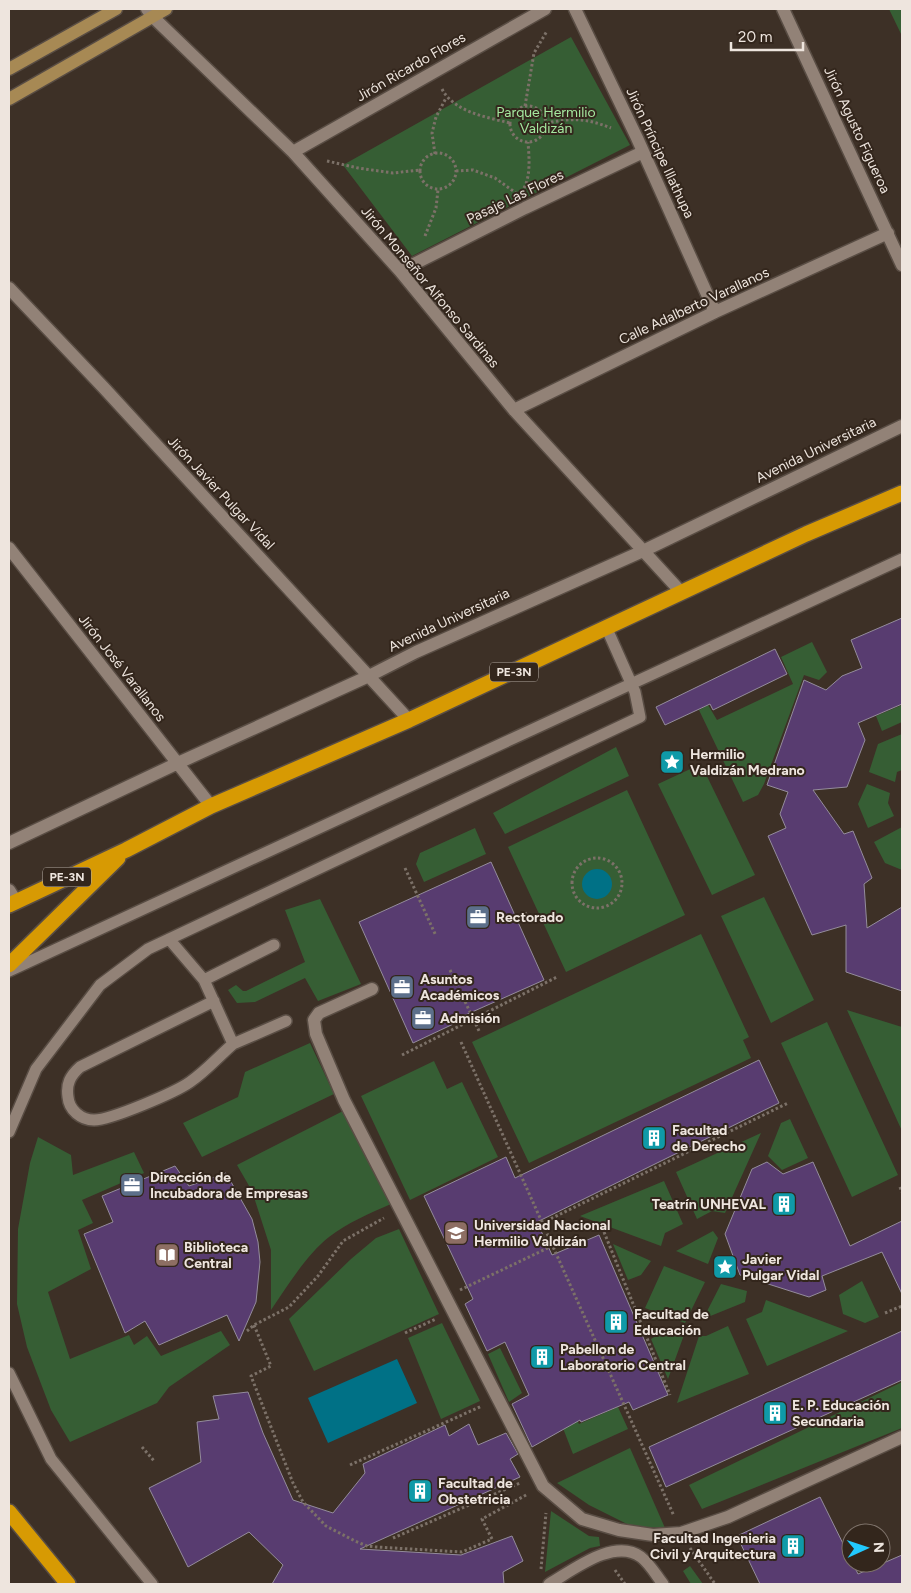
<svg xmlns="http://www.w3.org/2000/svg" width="911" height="1593" viewBox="0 0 911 1593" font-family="Figtree,sans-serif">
<rect width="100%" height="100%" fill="#3d3026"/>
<path fill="#365e34" d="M889,9H902V36Z
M571,37L630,145L412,256L343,165Z
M812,642L827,672L819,680L804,675L764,784L758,795L743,802L699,710L708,705L717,720L793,684L781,657Z
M902,705V722L882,731L876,716Z
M902,734V770L897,772L895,782L869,772L878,744Z
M616,747L629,776L505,834L493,813Z
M701,764L755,875L712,895L658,784Z
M867,784L890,793L888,803L894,816L868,828L858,804Z
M627,790L685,915L566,972L508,847Z
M902,827V870L885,863L874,842Z
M475,828L486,854L424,882L416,864L420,853Z
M764,897L814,1000L771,1023L721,916Z
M320,899L361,984L318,1001L305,978L255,1002L237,1003L228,990L236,985L243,991H246L305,962L285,910Z
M701,934L749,1037L743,1040L751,1058L529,1163L472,1042Z
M847,1010L902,1027V1131Z
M827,1022L898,1175L852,1197L781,1043Z
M310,1043L334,1094L202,1157L183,1123L238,1097L245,1072Z
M434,1061L447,1089L462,1082L498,1157L410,1200L361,1096Z
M343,1111L391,1204C370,1213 347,1223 329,1237C306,1255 287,1287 271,1310V1250L252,1191L237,1165Z
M790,1119L808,1158L782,1170L768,1156L781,1123Z
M761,1133L725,1213L712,1211L697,1219L676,1172Z
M38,1137L71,1155L73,1175L134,1152L144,1173L82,1200L93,1223L78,1230L91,1269L48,1292L70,1359L129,1335L134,1345L147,1336L161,1356L221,1331L230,1345L169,1387L157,1403L70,1442L51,1410L27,1347L17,1304L18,1229L30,1163Z
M664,1181L683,1224L665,1233L661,1246L580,1216Z
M399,1229L439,1314L314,1371L289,1319L351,1259L376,1238Z
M713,1231L718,1238L708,1264L676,1251Z
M613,1244L651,1261L641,1275L628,1280Z
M664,1266L705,1282L685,1323L645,1308Z
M862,1281L879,1317L865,1323L843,1314L839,1295Z
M721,1284L747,1291L745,1302L703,1319Z
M766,1300L848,1331L767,1366L746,1319L762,1312Z
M442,1323L480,1401L441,1419L408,1338Z
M728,1326L749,1374L677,1403L699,1336H706Z
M668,1329L684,1335L668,1379L651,1339Z
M500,1348L522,1393L509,1402L488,1354Z
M902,1382V1428L702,1509L689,1485Z
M618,1407L628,1429L573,1454L561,1423L573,1412L579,1424Z
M630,1448L665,1528L633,1527L589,1505L557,1483Z
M551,1511L589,1536L599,1537L600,1546L590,1548L545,1572Z
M690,1566L703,1584H691L683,1571Z"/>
<path fill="#007186" d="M582 884a15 15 0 1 1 30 0a15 15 0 1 1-30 0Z
M397,1359L417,1403L328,1443L308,1398Z"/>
<path fill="#583c70" stroke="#948c9c" d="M902,618V704L858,723L865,740L847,787L813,790L844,834L853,831L872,878L864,884L867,928L902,907V991L846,972V925L812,935L768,836L786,828L780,814L788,792L767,785L804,680L826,690L842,676L862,668L851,640Z
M775,649L787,674L713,710L710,704L665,725L656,707Z
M491,862L544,980L463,1016L464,1019L413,1043L359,922Z
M759,1060L779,1103L537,1222L552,1255L599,1235L668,1395L633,1410L629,1402L581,1422L580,1420L532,1447L512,1404L529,1395L505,1342L487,1351L465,1304L473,1299L424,1196L506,1157L515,1178Z
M767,1162L783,1174L813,1162L850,1246L902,1221V1294L882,1252L822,1276L826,1290L809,1297L740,1275L725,1234L752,1169Z
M175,1166L189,1186L226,1173L252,1219L258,1242L260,1262L256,1302L239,1341L227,1315L159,1345L145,1321L125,1333L84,1234L113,1222L102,1196Z
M902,1331V1380L666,1487L649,1447Z
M248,1392L263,1433L293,1500L333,1513L365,1473L363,1464L445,1425L449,1436L469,1424L478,1445L506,1433L518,1454L510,1459L520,1477L360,1549L461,1555L512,1536L523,1561L503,1572L504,1584H272L283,1565L249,1532L188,1567L149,1488L201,1462L197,1422L219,1419L213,1396Z
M820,1497L858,1574L902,1555V1584H760L737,1536Z"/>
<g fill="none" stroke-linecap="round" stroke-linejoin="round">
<defs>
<path id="lane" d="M169,939L204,980L233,1044C219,1056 206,1071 190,1082C176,1092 111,1120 94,1120C81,1120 69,1110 68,1097C66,1084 70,1076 80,1067L214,1001
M9,971L902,559
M204,980L274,945
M233,1044L286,1021
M9,1132L36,1069L100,985L148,949L640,717L635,692L607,629
M9,1373L51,1459L152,1584
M549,1584C572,1571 614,1537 641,1557C650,1564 656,1575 663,1584"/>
<path id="street" d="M147,9L152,16L293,152L400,271L514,410L682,593
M575,9L637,138L715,312
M783,9L902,265
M293,152L545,9
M400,271L525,208L643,152
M9,288L104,388L409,720
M514,410L715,312L888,233
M9,548L211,806
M9,843L178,763L369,676L416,652L643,551L902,426
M9,890L16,901
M372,989L319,1013L314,1020L316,1034L344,1100L543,1486L582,1519L619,1530L653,1535L681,1533L728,1517L902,1437"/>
<path id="secondary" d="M9,69L116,9
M9,99L166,9"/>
<path id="highway" d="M9,905L126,850L211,806L409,720L806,534L902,493
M9,965L118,858
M9,1512L68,1584"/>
</defs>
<use href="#lane" stroke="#594d44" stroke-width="14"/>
<use href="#street" stroke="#594d44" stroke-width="15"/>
<use href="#secondary" stroke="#594d44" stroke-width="15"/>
<use href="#highway" stroke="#594d44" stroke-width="18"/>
<path stroke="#7c7168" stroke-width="3" stroke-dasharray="2.5 2.5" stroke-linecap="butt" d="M442,89C454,112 486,117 510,123
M525,106L534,53L547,31
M510 124a18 18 0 1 1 36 0a18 18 0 1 1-36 0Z
M546,123C572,118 586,118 611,128
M420 171a18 18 0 1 1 36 0a18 18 0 1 1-36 0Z
M435,154L432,133L436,117L446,98
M327,161L358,168L393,173L420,170
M456,171L473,170L495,178L516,193
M524,188C531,175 529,156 528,142
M425,236L436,208L438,190
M572 883a25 25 0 1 1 50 0a25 25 0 1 1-50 0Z
M405,868L436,936
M516,918L527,913
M450,970L480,1033
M461,1042L674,1516
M402,1055L557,977
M900,1187L902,1192
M542,1223L788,1103
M604,1232L670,1395
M460,1290L552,1246
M885,1313L902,1306
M254,1325L271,1366L251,1376L293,1483L303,1502L326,1526L355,1541L367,1546L376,1547L462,1552L492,1539L482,1519L528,1494
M247,1331L254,1325L289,1307L318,1276L343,1241L384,1218
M405,1333L436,1319
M142,1447L155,1462
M350,1465L482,1406
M393,1538L520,1483
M690,1548L715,1584
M541,1569L546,1513
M615,1570L625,1584"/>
<use href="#lane" stroke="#928277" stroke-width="11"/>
<use href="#street" stroke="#928277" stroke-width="12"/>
<use href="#secondary" stroke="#a78954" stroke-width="12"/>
<use href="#highway" stroke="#d79a03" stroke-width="15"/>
</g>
<defs>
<symbol id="sight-square" viewBox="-11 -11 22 22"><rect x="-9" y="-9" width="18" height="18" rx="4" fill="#0f9aa8" stroke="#33261c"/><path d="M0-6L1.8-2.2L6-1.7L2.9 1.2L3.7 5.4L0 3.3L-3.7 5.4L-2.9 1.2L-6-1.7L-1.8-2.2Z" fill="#fff"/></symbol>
<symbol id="office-square" viewBox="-11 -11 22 22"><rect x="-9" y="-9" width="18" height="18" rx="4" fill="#5c6f8a" stroke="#33261c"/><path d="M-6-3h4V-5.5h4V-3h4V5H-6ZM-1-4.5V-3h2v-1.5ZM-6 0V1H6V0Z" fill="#fff"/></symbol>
<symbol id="building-square" viewBox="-11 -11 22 22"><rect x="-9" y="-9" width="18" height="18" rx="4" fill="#0f9aa8" stroke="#33261c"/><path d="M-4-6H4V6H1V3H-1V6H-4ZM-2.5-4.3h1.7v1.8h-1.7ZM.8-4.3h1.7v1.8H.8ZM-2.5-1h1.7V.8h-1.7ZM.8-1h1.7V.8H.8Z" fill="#fff"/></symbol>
<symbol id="university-square" viewBox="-11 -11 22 22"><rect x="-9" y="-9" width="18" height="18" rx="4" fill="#8d6e63" stroke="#33261c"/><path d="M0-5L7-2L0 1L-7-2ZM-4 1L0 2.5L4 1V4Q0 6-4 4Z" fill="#fff"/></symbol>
<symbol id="library-square" viewBox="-11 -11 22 22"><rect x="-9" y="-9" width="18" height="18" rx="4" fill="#8d6e63" stroke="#33261c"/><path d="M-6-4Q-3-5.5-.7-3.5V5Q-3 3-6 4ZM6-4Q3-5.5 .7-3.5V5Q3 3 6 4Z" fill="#fff"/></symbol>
</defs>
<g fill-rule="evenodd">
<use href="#sight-square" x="658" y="748" width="28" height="28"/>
<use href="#office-square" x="464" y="903" width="28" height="28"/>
<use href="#office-square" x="388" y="973" width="28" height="28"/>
<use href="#office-square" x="409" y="1004" width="28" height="28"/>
<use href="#building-square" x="640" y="1124" width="28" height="28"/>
<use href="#office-square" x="118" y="1171" width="28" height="28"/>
<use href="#building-square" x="770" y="1190" width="28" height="28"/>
<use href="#university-square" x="442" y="1219" width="28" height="28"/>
<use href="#library-square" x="153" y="1241" width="28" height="28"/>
<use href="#sight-square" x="711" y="1253" width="28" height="28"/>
<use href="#building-square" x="602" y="1308" width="28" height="28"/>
<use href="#building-square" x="528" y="1343" width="28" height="28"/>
<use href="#building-square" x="761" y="1399" width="28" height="28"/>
<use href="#building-square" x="406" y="1477" width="28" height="28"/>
<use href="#building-square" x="779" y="1532" width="28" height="28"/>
</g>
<g text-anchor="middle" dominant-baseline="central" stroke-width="4" stroke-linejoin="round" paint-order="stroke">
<g fill="#33261c" stroke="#b6aca4" stroke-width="1">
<rect x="490" y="662.5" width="48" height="19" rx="4"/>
<rect x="43" y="867.5" width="48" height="19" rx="4"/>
</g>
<g font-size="12" font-weight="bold" fill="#eee5de">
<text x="514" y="672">PE-3N</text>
<text x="67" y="877">PE-3N</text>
</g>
<g font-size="14" fill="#eee5de" stroke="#33261c">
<text transform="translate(411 67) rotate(-30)">Jirón Ricardo Flores</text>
<text transform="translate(857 130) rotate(65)">Jirón Agusto Figueroa</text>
<text transform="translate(660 153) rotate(65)">Jirón Príncipe Illathupa</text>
<text transform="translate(515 197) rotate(-26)">Pasaje Las Flores</text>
<text transform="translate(430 287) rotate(50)">Jirón Monseñor Alfonso Sardinas</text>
<text transform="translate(694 306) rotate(-25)">Calle Adalberto Varallanos</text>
<text transform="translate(816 450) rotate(-26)">Avenida Universitaria</text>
<text transform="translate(221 493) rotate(47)">Jirón Javier Pulgar Vidal</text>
<text transform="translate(449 620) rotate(-25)">Avenida Universitaria</text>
<text transform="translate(122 668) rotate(52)">Jirón José Varallanos</text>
</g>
<g font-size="14" fill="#a4e89f" stroke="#33261c">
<text x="546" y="112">Parque Hermilio<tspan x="546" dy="16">Valdizán</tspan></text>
</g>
<g font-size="14" font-weight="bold" fill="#eee5de" stroke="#33261c" text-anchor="start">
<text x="690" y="754">Hermilio<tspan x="690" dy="16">Valdizán Medrano</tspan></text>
<text x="496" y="917">Rectorado</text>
<text x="420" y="979">Asuntos<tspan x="420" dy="16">Académicos</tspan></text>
<text x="440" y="1018">Admisión</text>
<text x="672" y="1130">Facultad<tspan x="672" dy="16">de Derecho</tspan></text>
<text x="150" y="1177">Dirección de<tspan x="150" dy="16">Incubadora de Empresas</tspan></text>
<text x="766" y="1204" text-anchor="end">Teatrín UNHEVAL</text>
<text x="474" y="1225">Universidad Nacional<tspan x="474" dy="16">Hermilio Valdizán</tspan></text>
<text x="184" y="1247">Biblioteca<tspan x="184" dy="16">Central</tspan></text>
<text x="742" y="1259">Javier<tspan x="742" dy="16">Pulgar Vidal</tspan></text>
<text x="634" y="1314">Facultad de<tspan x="634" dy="16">Educación</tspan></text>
<text x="560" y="1349">Pabellon de<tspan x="560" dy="16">Laboratorio Central</tspan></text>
<text x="792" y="1405">E. P. Educación<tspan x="792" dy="16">Secundaria</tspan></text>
<text x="438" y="1483">Facultad de<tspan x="438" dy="16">Obstetricia</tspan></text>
<text x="776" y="1538" text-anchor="end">Facultad Ingenieria<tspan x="776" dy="16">Civil y Arquitectura</tspan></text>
</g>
</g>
<rect width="911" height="1593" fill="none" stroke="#eee5de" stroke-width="20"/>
<g transform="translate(866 1548) rotate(87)"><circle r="24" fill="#33261c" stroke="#7e726a"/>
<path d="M0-4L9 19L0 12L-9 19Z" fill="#22c9fe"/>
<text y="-8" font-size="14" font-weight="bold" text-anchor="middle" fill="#eee5de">N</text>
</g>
<path d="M731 42v8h72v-8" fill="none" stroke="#eee5de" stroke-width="2.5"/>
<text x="738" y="42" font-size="15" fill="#eee5de" stroke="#33261c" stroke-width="4" paint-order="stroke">20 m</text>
</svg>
